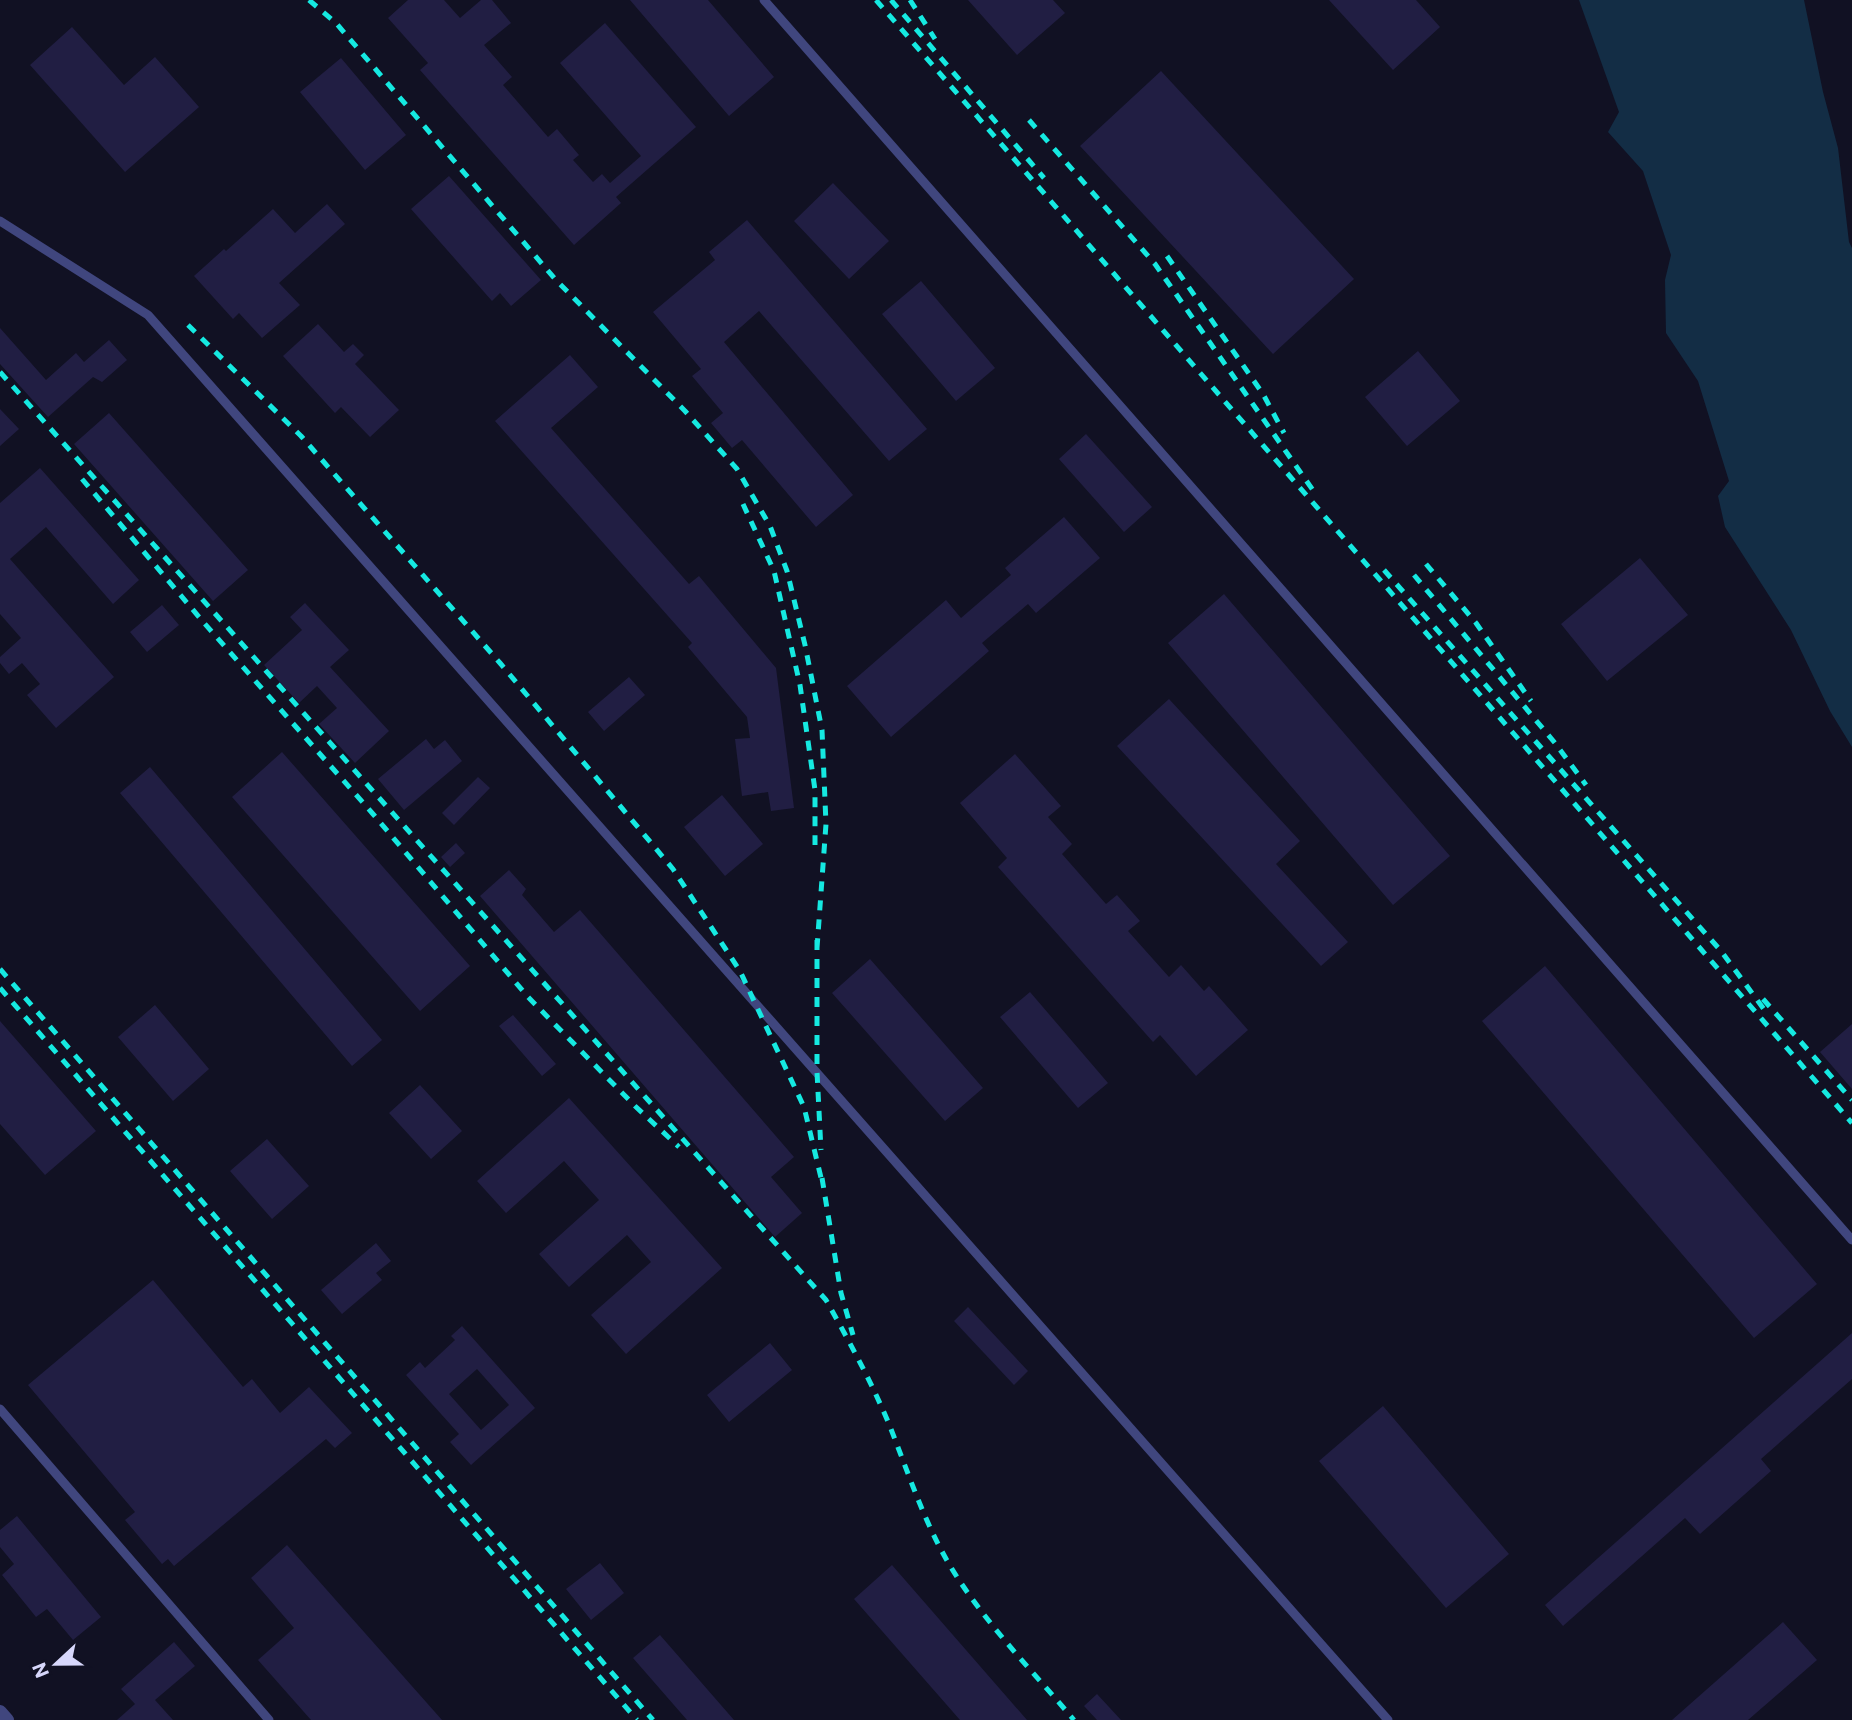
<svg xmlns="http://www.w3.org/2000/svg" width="1852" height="1720" viewBox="0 0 1852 1720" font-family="Commissioner,sans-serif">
<rect width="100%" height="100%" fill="#111123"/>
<path fill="#132d45" d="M1579,0H1804L1823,92L1838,148L1849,242L1852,248V747L1830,711L1791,630L1725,527L1718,496L1729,481L1698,381L1666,333L1665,280L1671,255L1643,171L1608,132L1619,112Z"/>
<path fill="#211e43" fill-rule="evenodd" d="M408,0H444L460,18L481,0H492L511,23L484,45L512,77L503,85L548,137L557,129L579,155L573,160L593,182L602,174L610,183L641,156L560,63L605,23L696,127L616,197L621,203L574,245L420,70L428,63L388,18Z
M630,0H708L774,77L729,116Z
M968,0H1053L1065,13L1017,55Z
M1329,0H1416L1440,27L1393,70Z
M72,27L124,85L155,57L199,107L125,172L30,65Z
M341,58L406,135L365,170L300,92Z
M1161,71L1354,279L1273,354L1080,146Z
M449,176L541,280L511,306L500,293L492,301L411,209Z
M833,183L889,241L849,279L794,221Z
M327,204L345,224L279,283L300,305L262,338L239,313L233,319L194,276L224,249L226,251L273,209L295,233Z
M747,220L927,429L889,461L759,311L724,342L853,495L816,527L742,440L732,448L711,423L723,413L692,376L701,369L653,312L715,260L709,252Z
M921,281L995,368L956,401L882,314Z
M318,324L344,352L353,344L364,355L355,364L399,410L370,437L341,407L335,413L283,356Z
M0,328L46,380L76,353L84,362L109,340L127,360L102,382L93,377L48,417L0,364Z
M1418,351L1460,401L1407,446L1365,397Z
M570,355L598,387L551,428L689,584L699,576L776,668L794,808L771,811L768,792L742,796L735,739L750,738L747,717L688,647L692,643L495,421Z
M0,409L19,429L0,446Z
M109,413L248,570L213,601L74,444Z
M1086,434L1152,507L1124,532L1059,459Z
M40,468L139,580L113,604L46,527L10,559L114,677L56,728L27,695L40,684L22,663L9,674L0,663V657L21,638L0,614V503Z
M1064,517L1100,558L1036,613L1028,604L982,643L989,651L891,737L847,686L946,600L961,618L1011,575L1005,568Z
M1640,558L1688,615L1607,681L1561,624Z
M1224,594L1450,856L1393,905L1168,643Z
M305,603L349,650L330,667L389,731L355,763L319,724L337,708L317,686L299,703L264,665L302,630L290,617Z
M162,605L179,625L147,652L130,632Z
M629,677L645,695L604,731L588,712Z
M1169,699L1300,841L1276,864L1348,942L1321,966L1117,746Z
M426,739L434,749L445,740L462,761L404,810L378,779Z
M282,752L470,966L420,1011L232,797Z
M1015,754L1061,806L1048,817L1072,844L1062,854L1106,904L1117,895L1140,921L1128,931L1169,977L1181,965L1204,991L1209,986L1248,1030L1196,1076L1160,1035L1153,1042L998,867L1007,858L960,803Z
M150,767L382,1040L352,1066L120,793Z
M478,777L490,788L454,825L442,813Z
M722,795L763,844L725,876L684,827Z
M456,843L465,853L450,867L441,857Z
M509,870L526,889L522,895L554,932L580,910L794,1157L771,1177L802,1213L775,1237L480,896Z
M870,959L983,1088L945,1121L832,993Z
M1545,966L1817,1284L1754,1338L1482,1021Z
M1030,992L1108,1083L1078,1108L1000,1017Z
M155,1005L209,1069L173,1101L118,1037Z
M513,1015L556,1064L542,1076L499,1026Z
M0,1021L96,1131L45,1175L0,1124Z
M1852,1024V1089L1820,1052Z
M420,1085L462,1131L431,1159L389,1113Z
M569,1098L722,1268L626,1354L591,1315L651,1262L627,1235L569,1287L539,1254L599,1200L564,1161L506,1213L477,1181Z
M267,1139L309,1186L272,1219L230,1171Z
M376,1243L391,1261L376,1273L382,1280L342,1314L321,1290Z
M153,1280L243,1387L252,1379L280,1413L309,1387L352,1433L335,1448L326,1439L174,1566L168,1559L162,1564L125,1520L135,1512L28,1385Z
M968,1307L1028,1371L1014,1385L954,1321Z
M462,1326L535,1408L471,1465L450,1442L459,1434L406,1375L420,1362L425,1368L455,1340L451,1336ZM477,1369L509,1405L481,1430L449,1394Z
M1852,1333V1379L1761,1459L1771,1471L1700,1534L1685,1518L1563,1626L1545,1605Z
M770,1343L792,1370L729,1422L707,1395Z
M1383,1406L1509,1554L1446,1608L1319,1461Z
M17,1516L101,1617L73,1640L47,1609L36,1617L2,1575L14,1564L0,1547V1530Z
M287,1545L442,1720H311L258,1660L294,1628L251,1578Z
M600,1563L624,1593L591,1620L566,1589Z
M892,1565L1027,1720H960L854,1599Z
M1783,1622L1817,1660L1748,1720H1672Z
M660,1635L734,1720H687L633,1658Z
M174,1642L195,1666L155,1700L173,1720H117L135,1704L121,1689Z
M1097,1694L1121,1720H1097L1084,1706Z"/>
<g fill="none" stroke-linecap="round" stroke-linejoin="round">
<path stroke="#40467e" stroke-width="9" d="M764,0L1852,1240
M0,221L148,315L1388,1720
M0,1409L269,1720"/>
<path stroke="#40467e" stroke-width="14" d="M0,1712L7,1720"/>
<path stroke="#15e9e1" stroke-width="5" stroke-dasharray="10 9" stroke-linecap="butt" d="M309,0L336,23L555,279L685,411L737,469L770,526L787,571L805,645L822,730L826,824L817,948
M876,0L1852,1123
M891,0L1044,178
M910,0L935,39
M1029,120L1155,264L1317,496
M1167,256L1263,394L1284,433
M188,325L301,436L500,663L673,869L740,971L755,1003L804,1107L823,1186
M0,372L826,1300C849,1341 871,1381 889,1424C910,1477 927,1532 959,1580C992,1630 1035,1674 1074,1720
M82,479L205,624L373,814L528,997L635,1106L679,1147
M743,504L774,571L800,685L815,790V845
M1426,564L1476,623L1531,701
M1384,570L1721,951L1766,1012
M1414,575L1555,743L1586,785
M817,940V1072L821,1150
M0,969L653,1720
M0,988L637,1720
M1763,999L1852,1100
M822,1178L841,1293L853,1335"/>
</g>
<g transform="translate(56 1664) rotate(248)" stroke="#111123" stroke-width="5" paint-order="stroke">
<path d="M0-5L12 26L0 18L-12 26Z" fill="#d7d7fb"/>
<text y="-10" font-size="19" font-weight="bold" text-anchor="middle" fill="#d7d7fb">N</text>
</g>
</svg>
